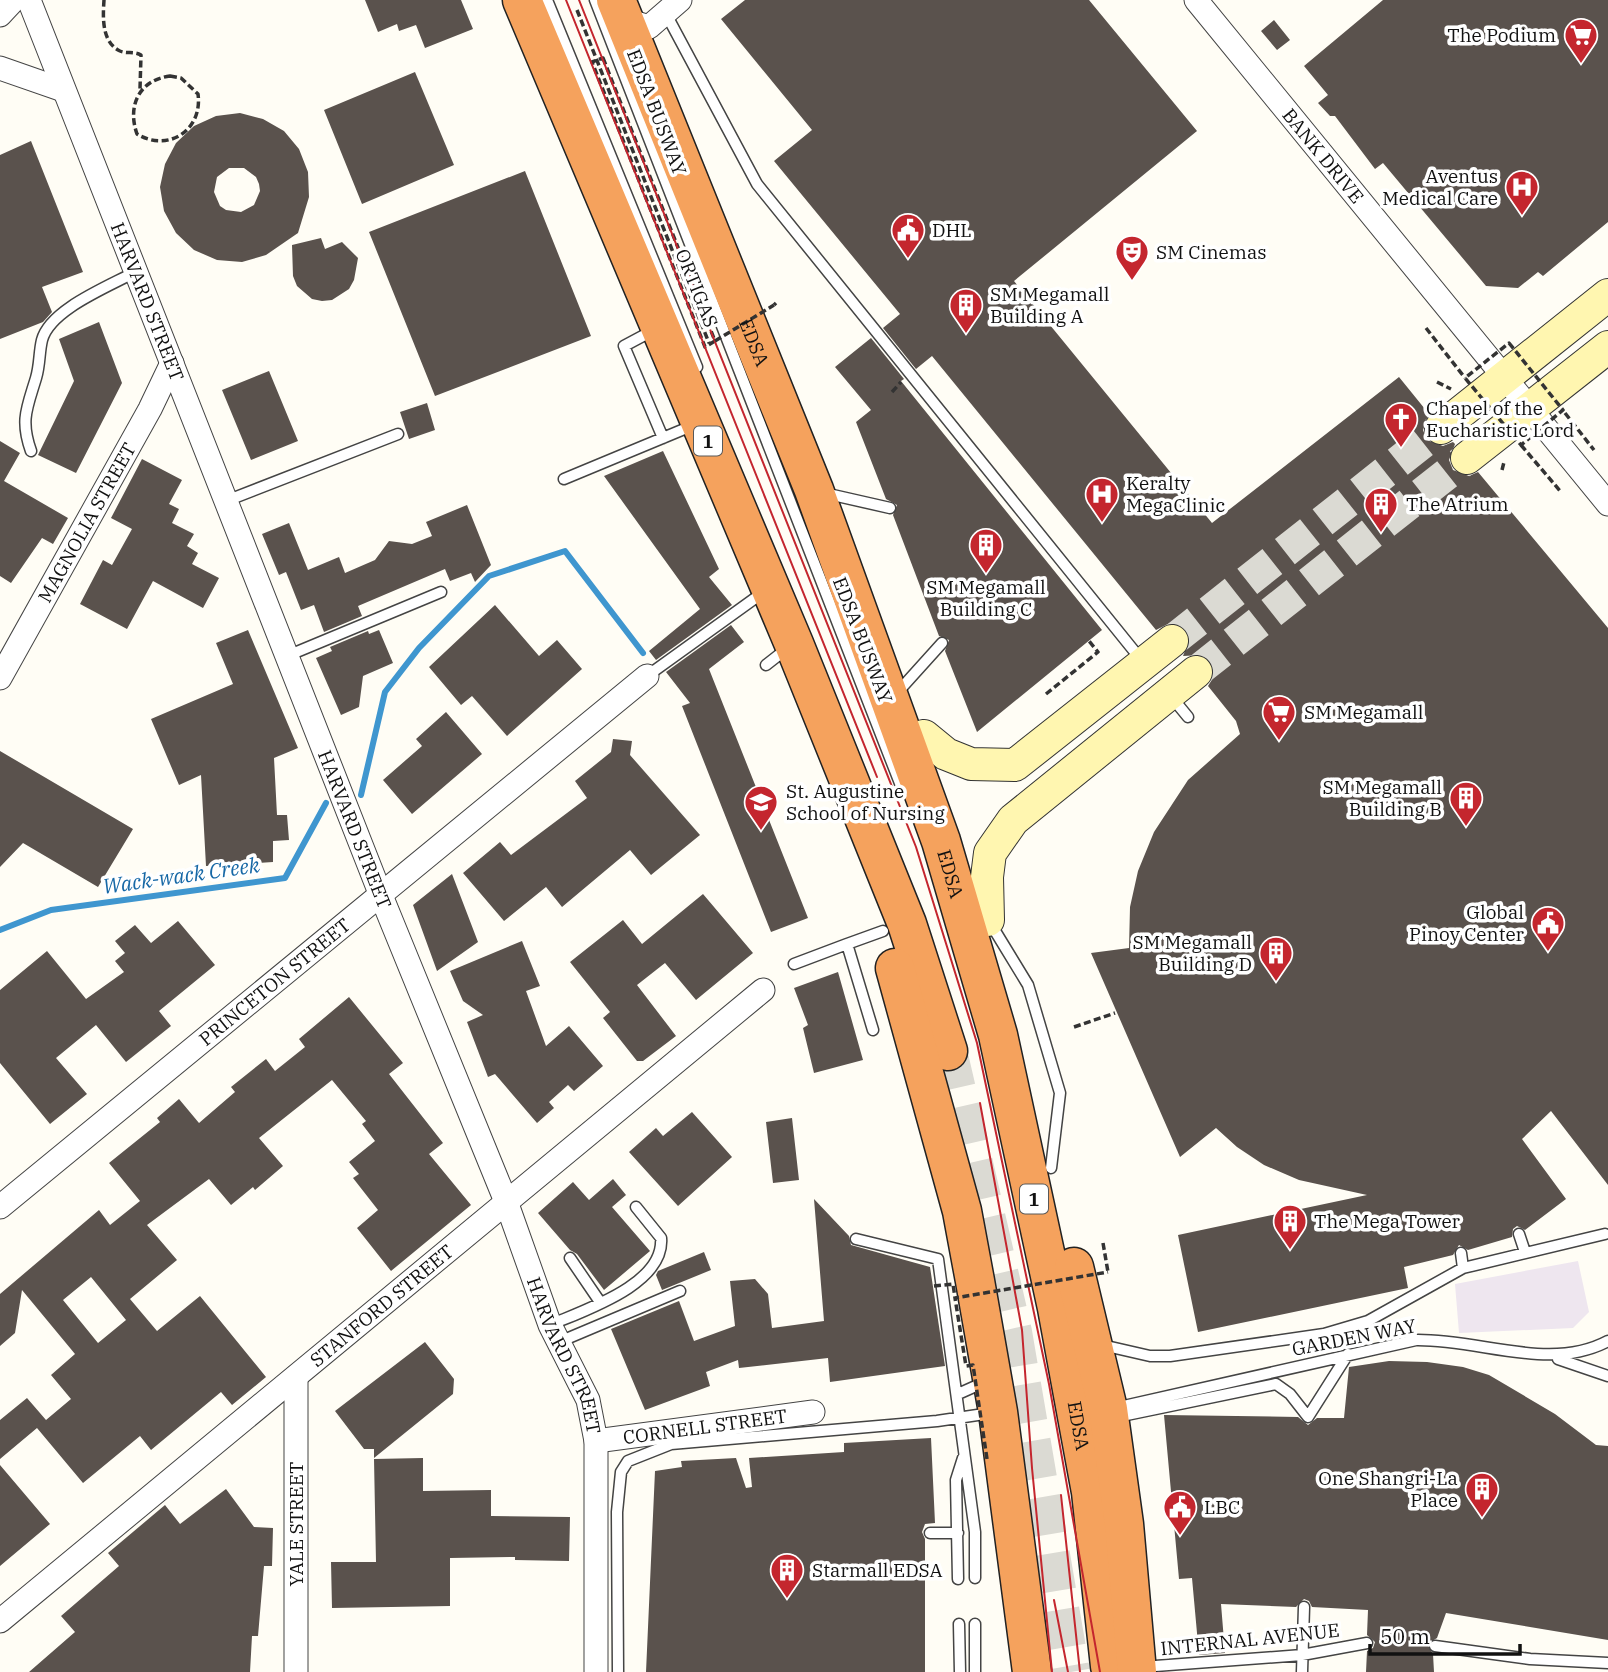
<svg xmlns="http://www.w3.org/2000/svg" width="1608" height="1672" viewBox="0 0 1608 1672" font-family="'IBM Plex Serif',serif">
<rect width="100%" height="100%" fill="#fffdf5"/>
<path fill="#eee6ef" d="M1578,1261L1589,1312L1573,1328L1459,1333L1455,1284Z"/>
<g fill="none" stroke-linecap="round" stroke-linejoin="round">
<path stroke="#3f96cf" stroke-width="6" d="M361,795L385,692L419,648L489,576L565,551L643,653
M0,930L51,910L285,878L326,803"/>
</g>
<path fill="#5a524d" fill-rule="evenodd" d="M365,0H461L473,29L425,48L416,25L399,31L397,24L378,32Z
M745,0H1089L1197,131L1014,281L1212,523L1399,377L1429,414L1423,430L1427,440L1443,446L1453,442L1455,444L1449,460L1453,470L1469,476L1478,472L1608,628V1185L1551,1111L1522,1139L1566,1199L1525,1230L1517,1226L1513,1229L1512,1237L1468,1250L1459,1245L1453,1255L1404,1267L1408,1288L1198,1332L1178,1235L1367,1195L1299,1180L1264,1165L1237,1147L1216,1128L1180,1157L1091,953L1129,948L1130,907L1138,871L1154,832L1188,780L1240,734L1236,721L1208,686L1213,678L1211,661L1202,655L1183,656L1190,639L1186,629L1170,623L1156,630L932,356L916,369L883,328L900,314L774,161L812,130L721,19Z
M1383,0H1608V222L1543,276L1538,272L1518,288L1486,286L1383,163L1375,169L1335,116H1330L1318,103L1328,95L1304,66Z
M1274,20L1290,40L1277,50L1261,31Z
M415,72L454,165L362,204L324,110Z
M240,113L263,119L284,131L299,149L308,172L309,197L298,233L266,255L242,262L217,260L194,250L176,233L164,211L160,187L165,164L176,143L194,126L216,116ZM229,168H244L256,177L259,184L260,191L254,205L241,212L226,210L220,206L214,192L217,177Z
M31,141L83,272L42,287L52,312L43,322L0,339V155Z
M525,171L591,336L435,396L369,232Z
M321,238L325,249L342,242L358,258L354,280L349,289L332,300L322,301L312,299L297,286L293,276L292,245Z
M99,322L122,383L76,473L38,455L74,381L59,339Z
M871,338L904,379L901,381L1102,630L977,732L945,651L949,640L939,636L893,515L897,505L886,499L856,422L871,410L835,367Z
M269,371L298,441L251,460L222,390Z
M427,403L435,430L409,439L400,412Z
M0,441L20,453L4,481L68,518L53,544L42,538L11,583L0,576Z
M663,451L719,569L709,577L732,605L656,660L649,651L700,609L604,476Z
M142,459L182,480L169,504L179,509L172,523L194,534L187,546L198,553L192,564L219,578L203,608L153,581L127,629L80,604L103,560L112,565L132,529L111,518Z
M467,505L491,565L475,582L471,573L450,581L445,569L358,606L362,616L324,632L314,605L301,610L286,572L279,575L262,534L289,523L308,570L339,557L345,573L375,560L389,541L412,544L432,536L426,522Z
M495,605L539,656L557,640L582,669L507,736L472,696L461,705L429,667Z
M731,625L744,642L709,669L808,918L771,932L682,706L690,703L666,672Z
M248,630L298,748L274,758L277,815H287L289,840L273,841V862L206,866L201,775L179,785L151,719L233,684L216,643Z
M379,630L393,663L363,676L359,707L341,715L316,658L332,651L330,647L368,631L369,634Z
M446,712L482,754L412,814L383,780L422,746L416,739Z
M613,739L632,741L630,755L700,835L651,875L630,850L562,907L546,887L504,921L463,873L500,842L511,855L587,798L575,781L611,752Z
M0,751L133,829L98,887L23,843L0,867Z
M452,874L478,942L437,971L413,905Z
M703,894L753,953L696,1000L665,963L637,985L676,1036L643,1061H637L603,1018L610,1012L570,962L623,920L642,944Z
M178,921L215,965L159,1011L171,1026L126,1062L96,1025L56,1058L87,1094L50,1124L0,1063V990L47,951L86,999L124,972L115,961L125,953L115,941L135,925L151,943Z
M522,941L540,986L526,991L546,1046L569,1026L603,1066L574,1091L568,1085L549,1102L554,1108L537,1123L495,1074L488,1077L467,1022L483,1015L463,1001L450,971Z
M838,972L863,1060L814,1073L803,1028L808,1025L794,988Z
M349,997L403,1063L389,1074L443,1143L429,1154L471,1205L391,1271L357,1228L378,1210L353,1178L359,1174L349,1162L375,1141L362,1124L366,1121L332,1080L259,1138L283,1166L255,1190L253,1187L231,1205L209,1179L147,1225L177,1260L130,1299L157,1331L200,1296L266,1377L232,1405L221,1392L151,1450L140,1436L83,1483L37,1428L0,1459V1420L27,1398L46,1420L71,1399L51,1375L75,1354L22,1290L15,1333L0,1346V1294L99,1210L110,1225L140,1201L109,1163L160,1122L157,1118L179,1099L199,1123L235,1092L231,1087L266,1059L275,1071L305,1047L299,1039ZM91,1277L126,1320L98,1343L63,1300Z
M692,1112L732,1157L678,1206L629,1152L656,1128L663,1136Z
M792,1118L799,1180L773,1183L766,1122Z
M613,1179L626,1195L612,1207L650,1251L604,1290L577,1254L570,1250L538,1213L573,1182L589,1200Z
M814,1199L849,1236L851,1245L930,1267L945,1366L830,1382L828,1358L739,1368L738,1360L706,1372L710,1386L645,1410L611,1329L679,1301L694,1341L735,1326L730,1281L755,1279L768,1294L772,1328L824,1321Z
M704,1252L711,1270L662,1290L656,1275L658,1271Z
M425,1342L454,1379L453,1394L374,1458V1449H364L335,1411Z
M1389,1361L1427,1362L1463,1367L1489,1375L1555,1414L1596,1445L1608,1446V1640L1446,1613L1437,1638L1427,1644L1433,1654L1434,1672H1366L1367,1651L1373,1648L1375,1642L1367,1635L1368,1610L1312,1607L1309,1601L1304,1599L1296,1607L1221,1604L1225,1653L1199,1655L1192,1578L1179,1579L1164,1415L1298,1417L1308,1425L1317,1418H1344L1349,1367Z
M931,1438L935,1523L925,1524L922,1532L925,1539V1672H646L655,1471L682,1467L681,1461L736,1458L746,1488L752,1487L749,1458L844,1452V1443Z
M423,1458V1491L491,1490V1516L570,1517L569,1561L515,1560V1557L450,1558V1606L332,1608L331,1562H376L374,1459Z
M0,1465L50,1524L0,1566Z
M226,1489L254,1527L273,1528L272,1566H264L258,1636H252L250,1672H29L75,1632L61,1616L119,1566L108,1553L165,1505L180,1524Z"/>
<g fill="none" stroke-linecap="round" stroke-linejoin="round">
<path stroke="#dbdad3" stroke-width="32" stroke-dasharray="32 16" stroke-linecap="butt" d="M1172,641L1441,428
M1196,672L1467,458"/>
<path stroke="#dbdad3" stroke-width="38" stroke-dasharray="38 19" stroke-linecap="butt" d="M948,1051L1013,1332L1071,1672"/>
<defs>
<path id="lane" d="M547,0L697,367
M595,0L903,791
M665,12L757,184L1143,662
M654,330L624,346L663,438
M31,451C20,420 27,408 36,378C40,365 39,352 42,340C50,309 110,286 137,271
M564,479L694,425
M824,493L890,508
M226,501L398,434
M287,656L441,592
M766,665L789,647
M647,676L765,591
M896,694L942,643
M1170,695L1188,717
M989,921L1028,985L1060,1093L1051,1168
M794,964L847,944
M873,1030L847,944L883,931
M1519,1234L1525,1252
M856,1239L938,1259L975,1532V1578
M1461,1253L1463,1268
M570,1258L600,1302
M550,1325C585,1310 665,1284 661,1238L636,1207
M559,1342L680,1291
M1102,1345L1150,1356H1170L1324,1334L1368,1321L1463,1268L1605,1234
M1558,1359L1608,1376
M958,1394L987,1381
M1115,1408L1416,1340C1481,1339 1550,1372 1608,1341
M1117,1417L1276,1384L1290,1394L1308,1417L1348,1354
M930,1533H958
M958,1579L956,1480L963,1458
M959,1624L960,1672
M1435,1646L1530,1659L1608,1663
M1142,1667L1302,1655L1367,1643
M618,1672L617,1512L621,1472L628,1461L671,1444L937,1421L991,1413
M975,1672V1624
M1302,1672L1304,1607"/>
<g id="street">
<path id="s1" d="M29,0L380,893L507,1204L550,1325L588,1400L596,1441V1672"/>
<path id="s2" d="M1196,0L1608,504"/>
<path d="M0,15L14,0"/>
<path d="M623,19L649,27L680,0"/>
<path d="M0,68L63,90"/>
<path id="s3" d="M0,678L150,409L172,363"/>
<path id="s4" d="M0,1207L647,676"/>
<path d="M296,1377V1672"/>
<path id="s5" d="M596,1441L813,1412"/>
<path id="s6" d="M0,1621L763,990"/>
</g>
<path id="secondary" d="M1441,428L1608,295
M1467,458L1608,347
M924,736L946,754L971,764L1015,765L1172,641
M988,920L987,877L990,853L1013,820L1196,672"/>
<g id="highway">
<path d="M522,0L794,644L907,924L948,1051"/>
<path id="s7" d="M616,0L814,490L941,841L998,1035L1057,1308L1091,1492L1110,1666"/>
<path d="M895,968L962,1211L975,1281L998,1412L1032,1672"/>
<path d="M1074,1267L1108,1409L1124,1524L1137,1672"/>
</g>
</defs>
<use href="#lane" stroke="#444" stroke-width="13"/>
<use href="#street" stroke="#444" stroke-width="25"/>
<use href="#secondary" stroke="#333" stroke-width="34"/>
<use href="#highway" stroke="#222" stroke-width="41"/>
<path stroke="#333" stroke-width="3.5" stroke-dasharray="7 3.5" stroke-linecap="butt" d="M104,0C103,16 101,42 120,51C127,54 134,51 141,55L140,89
M577,10L709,343
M603,58L715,341L705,347L592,62Z
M170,76L181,78L198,94C203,130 168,153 137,134C127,106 139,80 170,76Z
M774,305L776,303
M1426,328L1465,378
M1437,382L1451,389
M892,392L901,382
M1565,413L1594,450
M1521,445L1561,492
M1502,470L1504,462
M1046,694L1098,652L1089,641
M1074,1027L1115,1013
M1103,1243L1108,1272"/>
<use href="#lane" stroke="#fff" stroke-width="10"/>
<use href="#street" stroke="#fff" stroke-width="23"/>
<use href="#secondary" stroke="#fff6b0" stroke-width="32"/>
<use href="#highway" stroke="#f5a25d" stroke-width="38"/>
<path stroke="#c4262e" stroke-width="2" d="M566,0L877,777
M579,0L916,847L977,1043L1049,1384L1100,1672
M980,1103L1022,1330L1032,1468L1052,1672
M1061,1495L1080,1672
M1054,1600L1068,1672"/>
<path stroke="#333" stroke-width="3.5" stroke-dasharray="7 3.5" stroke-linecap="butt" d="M715,341L774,305
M1509,343L1563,410L1521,445L1465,378Z
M934,1286L953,1284L955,1298
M987,1459L973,1365L966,1366L955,1298L1108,1272"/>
</g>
<defs>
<symbol id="supermarket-pin" viewBox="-11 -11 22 30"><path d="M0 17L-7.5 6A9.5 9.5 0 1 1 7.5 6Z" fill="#c4262e" stroke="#fff"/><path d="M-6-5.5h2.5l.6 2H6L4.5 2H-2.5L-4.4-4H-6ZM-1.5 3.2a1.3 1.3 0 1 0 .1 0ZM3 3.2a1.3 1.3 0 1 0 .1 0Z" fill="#fff"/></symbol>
<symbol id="hospital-pin" viewBox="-11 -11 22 30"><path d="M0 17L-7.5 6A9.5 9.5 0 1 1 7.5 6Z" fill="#c4262e" stroke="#fff"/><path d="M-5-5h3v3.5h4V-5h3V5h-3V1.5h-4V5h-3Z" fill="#fff"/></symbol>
<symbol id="civic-pin" viewBox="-11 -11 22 30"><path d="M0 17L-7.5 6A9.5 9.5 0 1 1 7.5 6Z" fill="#c4262e" stroke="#fff"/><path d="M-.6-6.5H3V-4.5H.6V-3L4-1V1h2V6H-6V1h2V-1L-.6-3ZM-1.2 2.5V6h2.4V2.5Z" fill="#fff"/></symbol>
<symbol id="theatre-pin" viewBox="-11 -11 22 30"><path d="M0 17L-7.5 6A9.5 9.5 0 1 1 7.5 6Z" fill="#c4262e" stroke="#fff"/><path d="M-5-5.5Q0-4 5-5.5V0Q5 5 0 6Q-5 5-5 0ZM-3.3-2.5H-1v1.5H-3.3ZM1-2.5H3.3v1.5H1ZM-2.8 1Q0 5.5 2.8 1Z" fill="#fff"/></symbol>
<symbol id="building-pin" viewBox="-11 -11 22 30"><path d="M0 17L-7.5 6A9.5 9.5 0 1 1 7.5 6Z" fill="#c4262e" stroke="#fff"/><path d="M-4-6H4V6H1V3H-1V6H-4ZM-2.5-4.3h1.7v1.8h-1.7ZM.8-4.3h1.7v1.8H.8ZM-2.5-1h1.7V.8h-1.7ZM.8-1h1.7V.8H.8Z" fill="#fff"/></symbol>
<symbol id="church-pin" viewBox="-11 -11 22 30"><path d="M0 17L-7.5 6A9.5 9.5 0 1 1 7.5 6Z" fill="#c4262e" stroke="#fff"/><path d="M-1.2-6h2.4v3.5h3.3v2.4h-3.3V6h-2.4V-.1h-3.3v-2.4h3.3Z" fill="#fff"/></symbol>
<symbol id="university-pin" viewBox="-11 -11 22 30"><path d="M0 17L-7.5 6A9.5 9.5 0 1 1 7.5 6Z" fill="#c4262e" stroke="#fff"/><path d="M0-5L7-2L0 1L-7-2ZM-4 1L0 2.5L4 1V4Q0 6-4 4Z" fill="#fff"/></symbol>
</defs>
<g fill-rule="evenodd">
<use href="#supermarket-pin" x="1562" y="16" width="38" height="52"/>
<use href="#hospital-pin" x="1503" y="168" width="38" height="52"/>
<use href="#civic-pin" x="889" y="211" width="38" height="52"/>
<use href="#theatre-pin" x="1113" y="233" width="38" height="52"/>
<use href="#building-pin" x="947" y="286" width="38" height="52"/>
<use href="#church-pin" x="1382" y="400" width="38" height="52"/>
<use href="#hospital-pin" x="1083" y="475" width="38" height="52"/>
<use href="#building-pin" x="1362" y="485" width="38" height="52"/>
<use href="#building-pin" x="967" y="526" width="38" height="52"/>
<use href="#supermarket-pin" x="1260" y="693" width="38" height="52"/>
<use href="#building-pin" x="1447" y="779" width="38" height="52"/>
<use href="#university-pin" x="742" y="783" width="38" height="52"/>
<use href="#civic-pin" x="1529" y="904" width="38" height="52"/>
<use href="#building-pin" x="1257" y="934" width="38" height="52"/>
<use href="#building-pin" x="1271" y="1202" width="38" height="52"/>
<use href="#building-pin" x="1463" y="1470" width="38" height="52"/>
<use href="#civic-pin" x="1161" y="1488" width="38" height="52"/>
<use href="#building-pin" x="768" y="1551" width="38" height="52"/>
</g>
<g text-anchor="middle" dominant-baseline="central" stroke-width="7" stroke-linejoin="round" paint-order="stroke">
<g fill="#fff" stroke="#585858" stroke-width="2">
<rect x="694" y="426.5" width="28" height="29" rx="5"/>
<rect x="1020" y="1184.5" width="28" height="29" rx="5"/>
</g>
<g font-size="18" font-weight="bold" fill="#111">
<text x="708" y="441">1</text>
<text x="1034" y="1199">1</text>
</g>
<g font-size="19" fill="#111" stroke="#fff" text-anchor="start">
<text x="1556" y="35" text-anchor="end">The Podium</text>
<text x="1498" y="176" text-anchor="end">Aventus<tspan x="1498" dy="22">Medical Care</tspan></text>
<text x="932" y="230">DHL</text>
<text x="1156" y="252">SM Cinemas</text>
<text x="990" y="294">SM Megamall<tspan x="990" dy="22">Building A</tspan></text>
<text x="1426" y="408">Chapel of the<tspan x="1426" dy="22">Eucharistic Lord</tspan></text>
<text x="1126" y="483">Keralty<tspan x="1126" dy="22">MegaClinic</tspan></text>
<text x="1406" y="504">The Atrium</text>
<text x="986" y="587" text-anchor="middle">SM Megamall<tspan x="986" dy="22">Building C</tspan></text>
<text x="1304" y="712">SM Megamall</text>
<text x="1442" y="787" text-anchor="end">SM Megamall<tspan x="1442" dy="22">Building B</tspan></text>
<text x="786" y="791">St. Augustine<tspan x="786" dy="22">School of Nursing</tspan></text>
<text x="1524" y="912" text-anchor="end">Global<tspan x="1524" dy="22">Pinoy Center</tspan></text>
<text x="1252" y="942" text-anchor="end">SM Megamall<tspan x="1252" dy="22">Building D</tspan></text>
<text x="1314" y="1221">The Mega Tower</text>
<text x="1458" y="1478" text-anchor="end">One Shangri-La<tspan x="1458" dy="22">Place</tspan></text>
<text x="1204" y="1507">LBC</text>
<text x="812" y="1570">Starmall EDSA</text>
</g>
<g font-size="19" fill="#111" stroke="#fff">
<text transform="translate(657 112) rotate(69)">EDSA BUSWAY</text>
<text stroke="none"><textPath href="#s2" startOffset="201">BANK DRIVE</textPath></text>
<text transform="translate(697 288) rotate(68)">ORTIGAS</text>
<text stroke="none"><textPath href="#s1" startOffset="324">HARVARD STREET</textPath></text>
<text stroke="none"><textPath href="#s7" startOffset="369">EDSA</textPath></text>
<text stroke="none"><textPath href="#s3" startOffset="178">MAGNOLIA STREET</textPath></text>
<text transform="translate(863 640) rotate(69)">EDSA BUSWAY</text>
<text stroke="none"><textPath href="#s1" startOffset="891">HARVARD STREET</textPath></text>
<text stroke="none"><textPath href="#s7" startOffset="936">EDSA</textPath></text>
<text stroke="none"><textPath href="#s4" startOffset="355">PRINCETON STREET</textPath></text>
<text stroke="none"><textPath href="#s6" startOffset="495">STANFORD STREET</textPath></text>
<text transform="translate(1354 1337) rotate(-11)">GARDEN WAY</text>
<text stroke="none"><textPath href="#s1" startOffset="1458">HARVARD STREET</textPath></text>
<text stroke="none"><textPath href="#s7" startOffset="1503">EDSA</textPath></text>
<text stroke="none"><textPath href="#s5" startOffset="110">CORNELL STREET</textPath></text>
<text transform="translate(296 1524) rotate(-90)">YALE STREET</text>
<text transform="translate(1250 1639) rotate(-6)">INTERNAL AVENUE</text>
</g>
<g font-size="21" font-style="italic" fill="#1768a6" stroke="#fff">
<text transform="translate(181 875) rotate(-8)">Wack-wack Creek</text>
</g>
</g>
<path d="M1370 1644v10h150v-10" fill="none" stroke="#111111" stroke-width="3.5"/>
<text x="1380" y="1644" font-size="21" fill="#111111" stroke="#ffffff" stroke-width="5" paint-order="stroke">50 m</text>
</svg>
